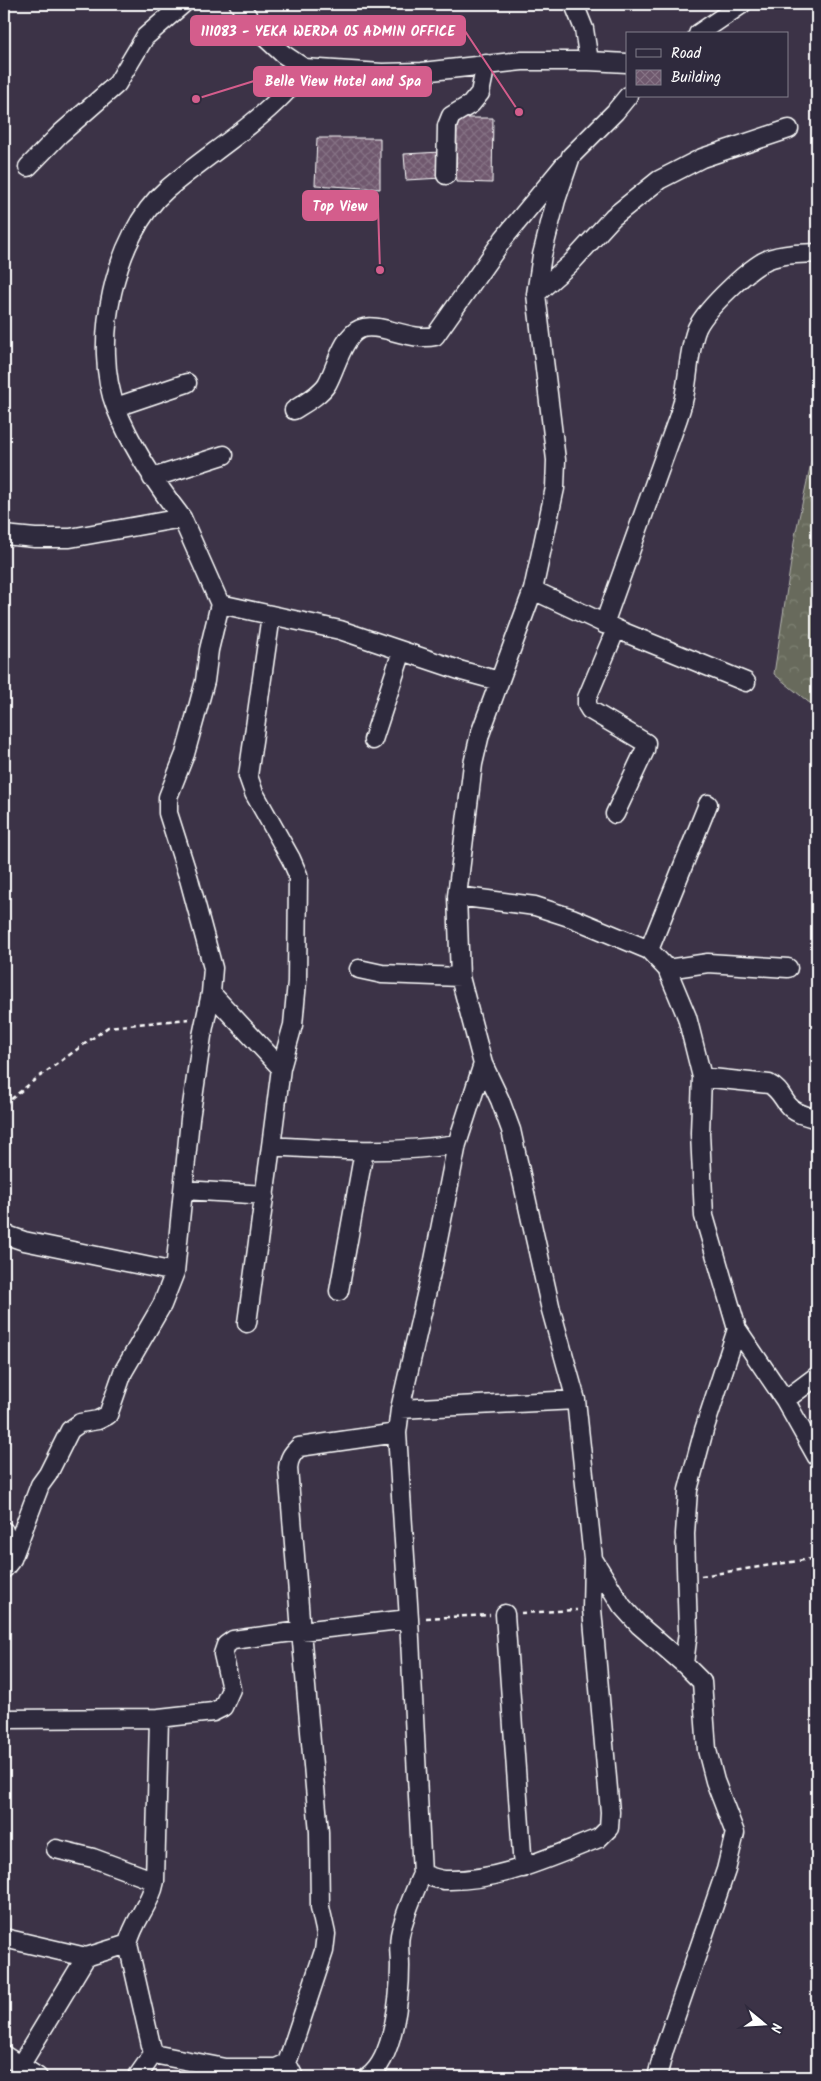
<svg xmlns="http://www.w3.org/2000/svg" width="821" height="2081" viewBox="0 0 821 2081" font-family="Kalam,sans-serif">
<defs>
<pattern id="forest-crowns" width="20" height="18" patternUnits="userSpaceOnUse" patternTransform="scale(1.25)"><rect width="20" height="18" fill="#686b5c"/><path d="M2 6a3 3 0 1 1 6 0M12 15a3 3 0 1 1 6 0" fill="none" stroke="#7f8174"/></pattern>
<pattern id="building-cross-hatch" width="8" height="8" patternUnits="userSpaceOnUse" patternTransform="scale(1.25)"><rect width="8" height="8" fill="#6f596e"/><path d="M0 0l8 8M0 8l8-8" fill="none" stroke="#857284"/></pattern>
</defs>
<rect width="100%" height="100%" fill="#3c3347"/>
<filter id="ink" filterUnits="userSpaceOnUse"><feTurbulence type="fractalNoise" baseFrequency=".02" numOctaves="2"/><feDisplacementMap in="SourceGraphic" scale="10" xChannelSelector="R" yChannelSelector="G"/><feConvolveMatrix kernelMatrix="1 2 1 2 8 2 1 2 1" color-interpolation-filters="sRGB"/></filter>
<g filter="url(#ink)">
<path fill="url(#forest-crowns)" stroke="#b4b5ae" d="M817,436V709L774,674L795,536Z"/>
<path fill="url(#building-cross-hatch)" stroke="#fff" d="M457,118H493L492,183L456,182Z
M317,138H380V189L315,185Z
M441,152L442,178L406,180L404,154Z"/>
<g fill="none" stroke-linecap="round" stroke-linejoin="round">
<defs>
<path id="minor" d="M239,4L257,30L283,54L304,68L382,73L422,72L522,61H589L627,63
M574,4L584,29L589,61
M698,34L742,4
M28,167L60,134L117,84L145,37L183,4
M446,175L447,126L451,116L471,104L480,93L486,64
M536,294L571,263L613,217L659,180L702,158L789,129
M116,407L187,383
M294,410C305,403 320,395 327,384C336,368 343,336 360,329C378,321 410,342 435,336L504,238L565,164
M152,478L224,455
M182,518L220,604L209,650L205,681L195,718L185,754L168,797V813L189,879L213,968L211,993L281,1068
M4,535L35,538H70L182,518C156,484 132,448 116,408C91,345 114,235 166,190C204,157 248,131 283,95C291,87 297,77 304,68
M533,590L616,629L746,682
M220,604L340,630L462,671L499,681
M271,615L248,776L254,793L291,859L298,875L297,982L293,1025L281,1068L271,1146C333,1150 395,1154 457,1144
M604,624L678,418C681,409 684,400 685,392C689,371 689,347 697,328C706,309 753,263 772,258C787,253 802,254 817,253
M373,740L402,651
M615,814L645,750L646,743L590,710L587,705V698L616,629
M457,896L535,906L572,918L649,950L667,969L687,1017L702,1077L700,1133L704,1216L737,1329L785,1400L817,1457
M649,950L708,804
M359,969L382,974L460,977
M667,969L708,963L788,968
M483,1064L500,1100L511,1130L551,1310L576,1400L593,1559L592,1609L610,1812L609,1828L599,1838C550,1857 499,1882 444,1880C437,1879 429,1876 422,1874L409,1619L397,1433L400,1409L434,1260L457,1144L483,1064L460,977L457,896L473,764L480,734L533,590L555,488L556,460L536,294L542,255L556,200L571,156L615,112L628,96
M702,1077L769,1084C779,1089 781,1096 788,1105C795,1114 807,1116 817,1119
M184,1190L265,1195
M4,1234L24,1241L175,1272
M339,1291L364,1151
M247,1323L271,1146
M785,1400L817,1376
M400,1409L576,1400
M4,1531L12,1559L4,1569
M12,1559L40,1485L48,1474L70,1430L80,1423L98,1420L108,1415L123,1372L162,1305L175,1272L190,1119L202,1036L211,993
M593,1559L622,1606L639,1625L684,1664L702,1682L707,1750L715,1781L735,1833L726,1870L664,2050L657,2077
M505,1614L523,1868
M684,1664L688,1632L685,1534L688,1490L704,1430L737,1329
M159,1718L213,1712L223,1707L231,1689L223,1654L226,1645L233,1640L301,1631L288,1468C289,1458 292,1454 299,1447L397,1433
M4,1719L159,1718L155,1881L93,1858L56,1849
M4,1938L86,1957L20,2066
M128,1944C133,1921 151,1904 155,1881
M86,1957L128,1944L153,2054L137,2077
M153,2054L225,2068L220,2077
M4,2055L38,2077
M287,2063L294,2077
M225,2068H276L287,2063L324,1951L326,1934L320,1907L319,1832L301,1631L409,1619
M368,2077C394,2059 400,1995 400,1966C400,1955 398,1946 400,1935C404,1915 414,1893 422,1874"/>
</defs>
<use href="#minor" stroke="#fff" stroke-width="21"/>
<path stroke="#fff" stroke-width="2.5" stroke-dasharray="5 4" stroke-linecap="butt" d="M4,1105L32,1082L108,1027L189,1019
M701,1576L817,1558
M521,1613L577,1610
M426,1618L490,1615"/>
<use href="#minor" stroke="#2f2a3d" stroke-width="18"/>
</g>
</g>
<path fill="none" stroke="#d45d8c" stroke-width="2" d="M519 112L465 31M196 99L254 81M380 270L378 206"/>
<g fill="#d45d8c" stroke="#2f2a3d" stroke-width="2">
<circle cx="519" cy="112" r="5"/>
<circle cx="196" cy="99" r="5"/>
<circle cx="380" cy="270" r="5"/>
</g>
<g fill="#d45d8c" stroke="#d45d8c" stroke-width="2">
<rect x="191" y="16" width="274" height="29" rx="5"/>
<rect x="254" y="67" width="177" height="29" rx="5"/>
<rect x="303" y="191" width="75" height="29" rx="5"/>
</g>
<g font-size="14" text-anchor="middle" font-weight="bold" fill="#fff">
<text x="328" y="36">111083 - YEKA WERDA 05 ADMIN OFFICE</text>
<text x="343" y="86">Belle View Hotel and Spa</text>
<text x="340" y="211">Top View</text>
</g>
<rect width="821" height="2081" fill="none" stroke="#2f2a3d" stroke-width="20"/>
<rect x="10" y="10" width="801" height="2061" fill="none" stroke="#fff" stroke-width="2" filter="url(#ink)"/>
<rect x="626" y="32" width="162" height="65" fill="#2f2a3d" stroke="#827f8b"/>
<rect x="636" y="49" width="25" height="8" fill="#2f2a3d" stroke="#827f8b"/>
<text x="671" y="58" font-size="15" fill="#ffffff">Road</text>
<rect x="636" y="70" width="25" height="15" fill="url(#building-cross-hatch)" stroke="#827f8b"/>
<text x="671" y="82" font-size="15" fill="#ffffff">Building</text>
<g transform="translate(764 2024) rotate(108)" stroke="#2f2a3d" stroke-width="4" paint-order="stroke">
<path d="M0-4L9 19L0 12L-9 19Z" fill="#ffffff"/>
<text y="-8" font-size="14" font-weight="bold" text-anchor="middle" fill="#ffffff">N</text>
</g>
</svg>
